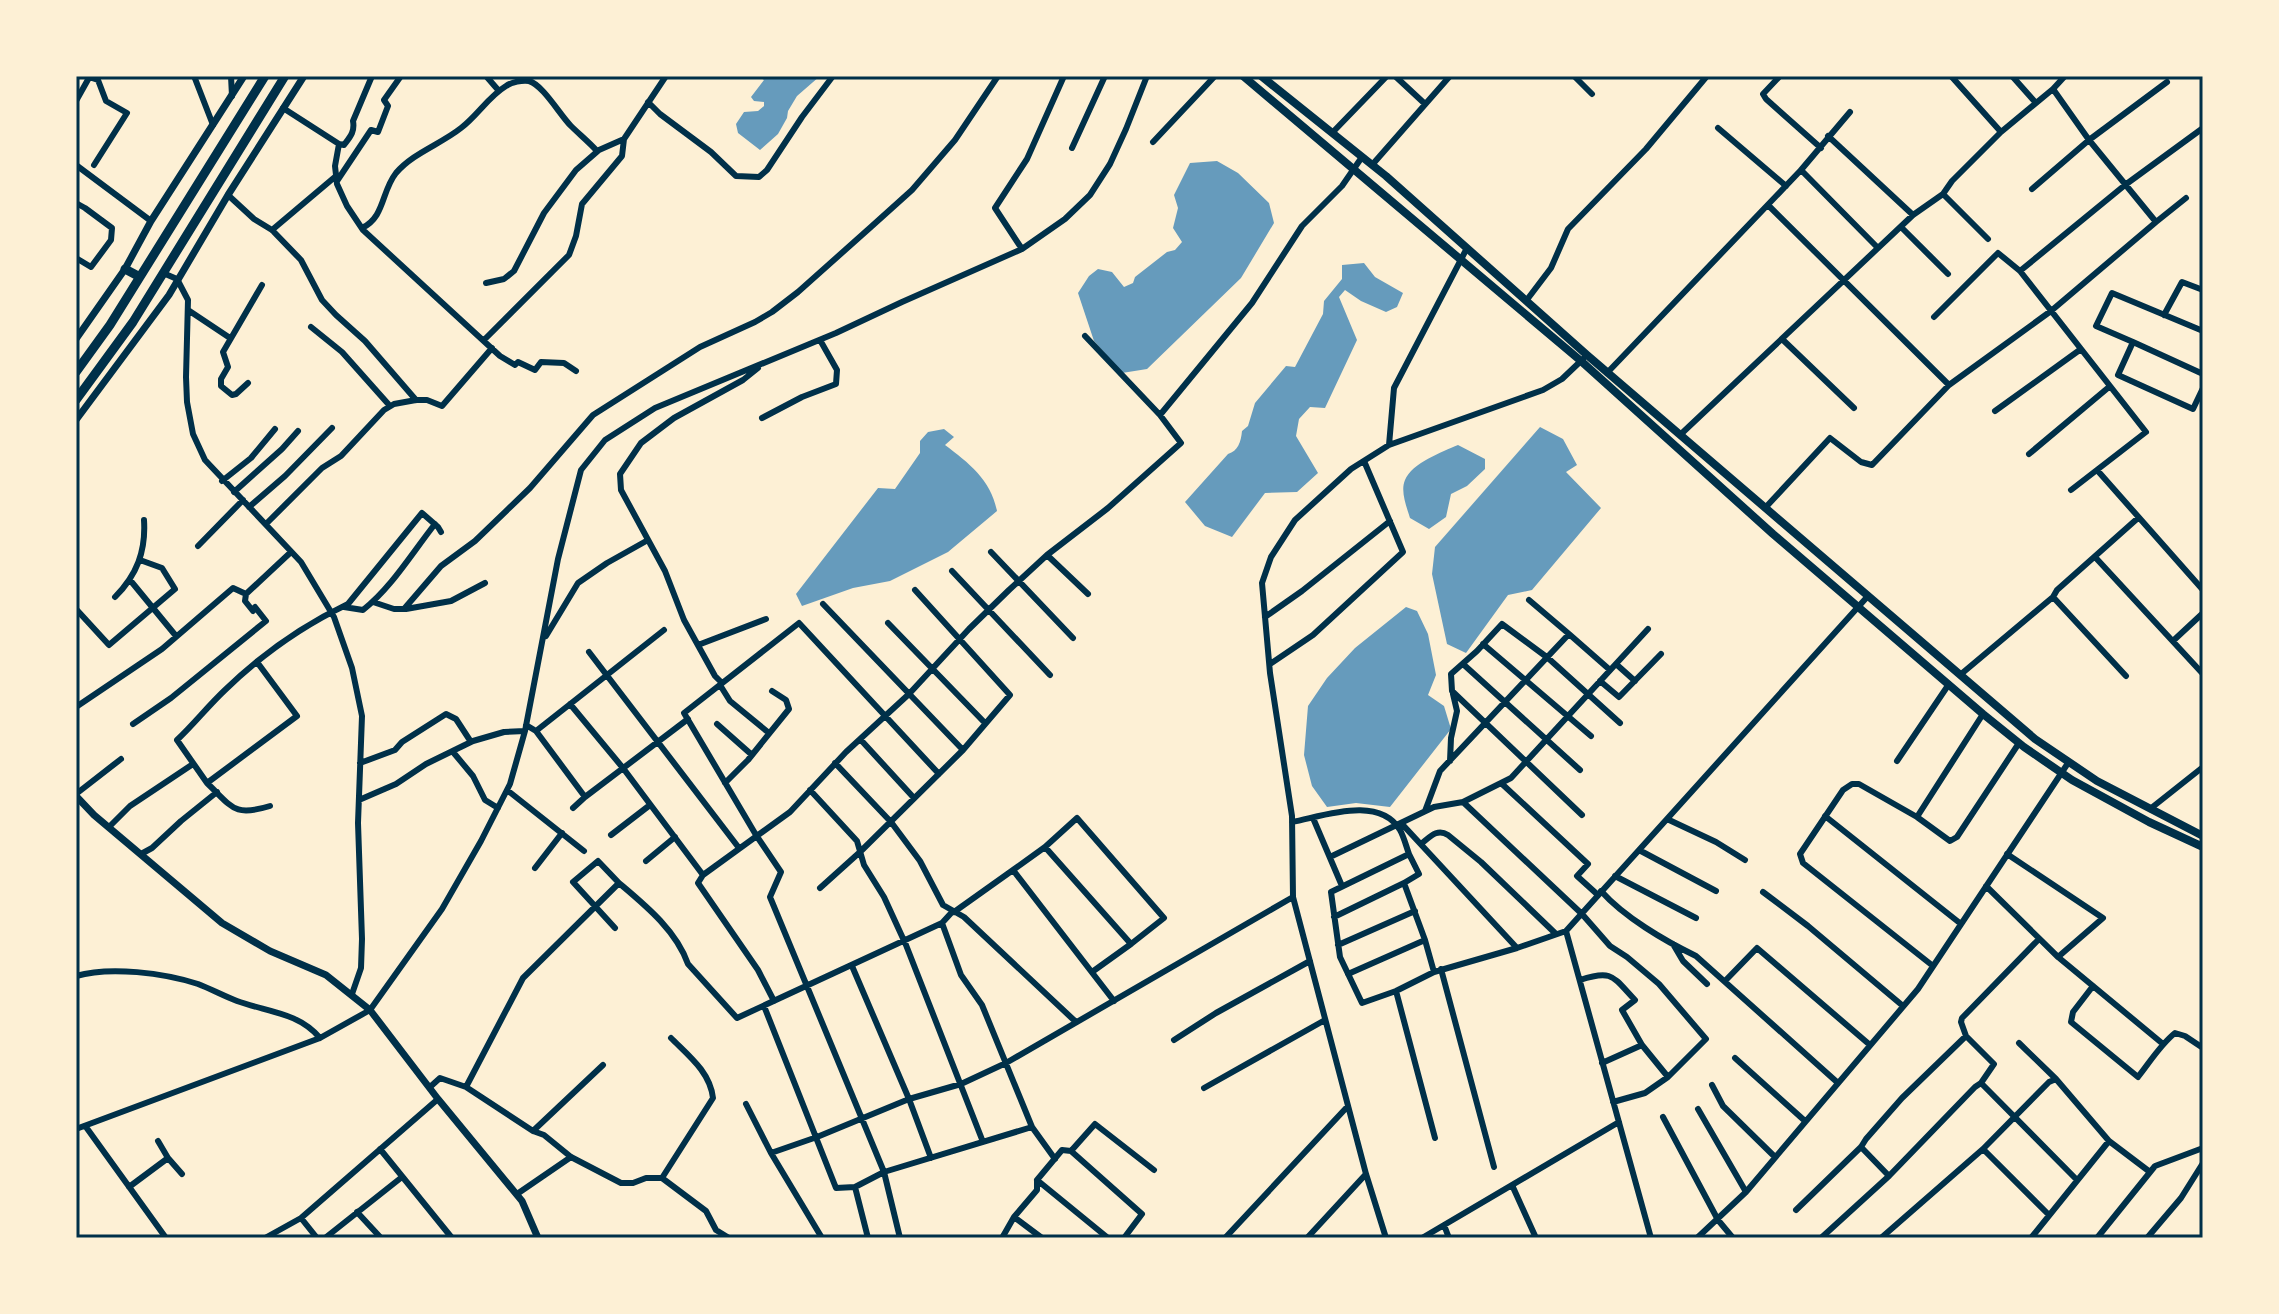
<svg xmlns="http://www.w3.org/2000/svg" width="2279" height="1314" viewBox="0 0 2279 1314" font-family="Signika,sans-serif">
<rect width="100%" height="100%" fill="#fdf0d5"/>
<path fill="#669bbc" d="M758,76H820L797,96L788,111L787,118L778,134L760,150L738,133L736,124L744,112L758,111L764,106V102L754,101L751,97L764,80Z
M1217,161L1238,173L1269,203L1274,223L1241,278L1147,369L1122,373L1094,341L1078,293L1089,276L1098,269L1112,272L1124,287L1133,283L1135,277L1167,252L1175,250L1182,242L1173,228L1178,208L1174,195L1190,163Z
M1364,263L1375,277L1403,293L1397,307L1386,312L1361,301L1345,290L1339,297L1357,340L1325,408L1310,407L1299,419L1296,436L1318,473L1297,492L1265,493L1232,537L1205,526L1185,502L1228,454C1238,451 1241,442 1242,431L1248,426L1255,403L1286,366L1295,367L1323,314L1324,301L1342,279V265Z
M1540,427L1563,439L1577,465L1566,472L1601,508L1532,590L1508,595L1466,653L1447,644L1432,574L1435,547Z
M944,429L954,437L945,445C969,463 991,480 997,511L948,552L890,581L853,588L802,606L796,594L878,488L895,489L920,453V441L928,432Z
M1458,445L1485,459V469L1467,486L1451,494L1446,517L1429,529L1410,518C1407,508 1400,491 1405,480C1412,463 1442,452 1458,445Z
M1406,607L1417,611L1428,634L1436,675L1428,695L1444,706L1451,729L1390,807L1356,803L1327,807L1312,786L1304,755L1308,706L1327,678L1355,648Z"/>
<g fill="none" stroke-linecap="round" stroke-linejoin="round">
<path stroke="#003049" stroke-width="6" d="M86,76L98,80L106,101L127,113L94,165
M194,76L213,125
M231,76L232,96
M486,76L499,91
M1395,76L1424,103
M1574,76L1592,94
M1780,76L1763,94L1766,99L1821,148
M1951,76L2001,132
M2012,76L2036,103
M76,101L90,76
M648,102L660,114L711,152L736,176L759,177L767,170L802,117L833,76
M283,108L339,144L335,166L337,184L347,206L363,230L500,356L515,365L518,362L535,370L541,362L564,363L576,371
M1718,128L1786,186
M1332,133L1387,76
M1828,136L1913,215
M1153,142L1215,76
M339,144L344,145C350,137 355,132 353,121L372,76
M1072,148L1105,76
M76,165L151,221
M1372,165L1450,76
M1801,170L1878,248
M337,181L371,130L378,132L388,106L384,100L401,76
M2032,189L2089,140L2167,82
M1943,194L1988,239
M228,195L254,219L272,230L301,260L322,300L336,315L365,341L416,400
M76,203L85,208L112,228L111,240L91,267L76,258
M1768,205L1949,385
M2156,222L2186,198
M1901,227L1948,274
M362,228C385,217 381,192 396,173C413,153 441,144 461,128C478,115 488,97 506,86C512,82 522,80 529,81C543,85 560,115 571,126C579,134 589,142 597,151
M272,230L336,176
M1022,249L995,208L1027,159L1064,76
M2020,271L2125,185L2203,128
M163,273L177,279L188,300L186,377L187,402L193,434L205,460L301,562L334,617L352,668L362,716L358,823L362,939L361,968L352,994
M486,283L504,279L514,271L544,213L576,170L599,150L624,139
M1526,301L1551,268L1568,229L1646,149L1707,76
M188,310L230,338
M2164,315L2182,282L2203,290
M1934,317L1998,253L2020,271L2146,432L2071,490
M311,327L342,352L390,406
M2203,331L2112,293L2096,326L2133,342L2118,375L2193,409L2203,388
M1085,336L1160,415
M1782,339L1854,408
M484,340L569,255L576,236L582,204L622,156L624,139L666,76
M2133,342L2203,374
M1607,373L1801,170L1850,112
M248,383L236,394L232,395L221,386V379L228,367L223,352L262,285
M1995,411L2081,349
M762,418L802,397L836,384L837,370L820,340
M1680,435L1913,215L1943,194L1952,181L2001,132L2053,89L2065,76
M1389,445L1394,388L1467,248
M2029,454L2109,387
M2097,470L2203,590
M222,481L251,458L275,429
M234,492L282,449L298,431
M249,507L285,476L332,428
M1765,508L1830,438L1861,462L1872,465L1949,385L2051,311L2156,222L2089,140L2053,89
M266,524L322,468L341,456L384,410L394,404L416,400H427L442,406L492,348
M198,546L243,500
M991,552L1073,638
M1047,555L1088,594
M2095,557L2203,674
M952,571L1050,675
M130,580L176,636
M115,597C137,575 146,551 144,520
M2053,597L2126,676
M1529,600L1569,634
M373,602L394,609H404L441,566L475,541L530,488L593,415L700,347L755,322L772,312L798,292L872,226L912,190L955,140L998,76
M823,604L963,750
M344,607L363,610C392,587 412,553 435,524
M76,609L109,645L175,589L162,568L140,560
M406,609L451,601L485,583
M1265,617L1302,591L1390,521
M888,623L985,723
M546,636L578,583L607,563L648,540
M2174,640L2203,613
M1483,644L1591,736
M698,645L766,619
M589,652L739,848
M257,662L297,716L207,783C233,808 234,817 270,806
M1270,664L1313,635L1403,552L1364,461
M1463,664L1580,770
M1616,664L1635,681
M1960,675L2053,597L2057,590L2138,518
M1600,681L1619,697L1661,654
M722,683L715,676L684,620L665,571L621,490L620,474L641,443L674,418L743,380L758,368
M720,685L730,701L769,733
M570,704L623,768L703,875L698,883L758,970L774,1001
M76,707L162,649L233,588L246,594L291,552
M133,724L171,698L266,621L255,607L253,611L245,601L246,594
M717,724L752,755
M526,725L536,731L585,797L688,719
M536,731L664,630
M860,739L914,798
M453,752L473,776L485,800L498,808
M1450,761L1451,738L1457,711L1453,694
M1897,761L1949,684
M360,763L395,750L402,742L446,714L456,719L471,742
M835,763L891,822L920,861L943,905L964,917L1076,1022
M207,783L177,740C194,724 208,706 225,690C260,656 304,625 348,604L422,513L438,527L441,532
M725,783L748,760L789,709L786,700L772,691
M1501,783L1588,864L1577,876L1598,895
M507,790L584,851
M810,790L857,841L864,865L884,897L906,945L983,1142
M76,794L121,759
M359,800L396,784L426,764L473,741L504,732L525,731
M1463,802L1582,914L1610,946L1627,957L1659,984L1706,1039L1668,1077L1645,1093L1613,1102
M573,808L585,797
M2150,809L2203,767
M1425,811L1440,771L1569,634L1610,670
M1582,815L1452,691L1451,674L1477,651L1502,624L1548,658L1620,723
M1825,816L1961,924
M1917,817L1983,714
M1313,818L1342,886
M1667,819L1716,842L1745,860
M1292,822C1324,816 1379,795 1400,830C1404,837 1406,846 1409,854L1331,892L1340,957L1362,1003L1396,991L1434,972L1517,948L1566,931L1651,1238
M1402,824L1517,948
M109,827L130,806L193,764
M611,835L650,805
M1421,844C1430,837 1437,828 1448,835L1481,862L1556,934
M1045,847L1077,818L1164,918L1131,944
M1639,850L1716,891
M141,854L152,848L181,821L217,792
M1409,854L1419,874L1404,883L1425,940
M2007,854L2103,918L2058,957
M1330,857L1434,807L1463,802L1511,778L1648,629
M646,861L675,837
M535,868L562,833
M703,875L790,812L846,752L909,694L969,629L1009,590L1047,555L1108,508L1181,443L1160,415L1252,303L1302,226L1342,186L1362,157
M1615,876L1696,918
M1986,886L2058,957L2163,1044
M820,888L860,852L963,750L1010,695L915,590
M1601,891C1624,917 1665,941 1696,956L1838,1083
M1763,892L1808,926L1903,1006
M954,912L1013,870
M1334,917L1404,883
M615,928L573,882L598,861L619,883
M1566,931L1868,596
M1673,944L1683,961L1707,984
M1338,945L1415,911
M852,966L909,1099L931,1158
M1933,966L1803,863L1800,854L1843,790L1852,784H1859L1917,817L1950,841L1957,837L2019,743
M1441,969L1494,1167
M1092,972L1131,944L1045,847L1013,870L1114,1001
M1348,974L1425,940L1434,972
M76,976C110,966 164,973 198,984C211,989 224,996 237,1001C267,1012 298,1012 320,1038
M1580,980C1613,969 1613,977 1635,1000L1622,1010L1642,1045
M1725,981L1757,948L1870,1045
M2093,986L2073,1012L2071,1022L2138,1077C2150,1062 2160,1045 2175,1033L2185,1036L2203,1048
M1396,991L1435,1138
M764,1006L836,1188L855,1187L884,1172L1032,1127L982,1005L961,975L942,923
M671,1038C689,1056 710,1072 713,1098L662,1178L706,1211L716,1230L729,1238
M1174,1040L1216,1013L1310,961
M2019,1043L2056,1079
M1735,1058L1805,1121
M1602,1063L1642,1045L1668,1077
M1981,1083L2077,1180
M1712,1085L1723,1106L1775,1157
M430,1087L440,1078L466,1087L533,1131L544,1135L571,1157L621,1183H633L646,1178H662
M466,1087L523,978L619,883C645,905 676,930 688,964L737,1018L942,923L953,911
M1204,1088L1325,1020
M746,1104L771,1153L822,1238
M1698,1109L1746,1192
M1663,1117L1718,1220L1733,1238
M86,1127L166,1238
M1032,1127L1055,1159
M76,1129L320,1038L370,1010L442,909L481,841L510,784L525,731L558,559L581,470L605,440L655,408L836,333L902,302L1022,249L1065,219L1090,195L1110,164L1126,129L1147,76
M533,1131L603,1065
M1861,1147L1889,1176
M380,1149L452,1238
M1983,1149L2049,1215
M1071,1151L1142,1214L1124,1238
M771,1153L817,1137L909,1099L961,1084L1006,1063L1293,897
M168,1158L182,1174
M1037,1180L1108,1238
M1512,1185L1536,1238
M129,1187L168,1158L158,1141
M855,1187L868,1238
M517,1194L571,1157
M1796,1210L1861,1147L1866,1139L1902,1098L1966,1036
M357,1212L381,1238
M1014,1217L1042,1238
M301,1218L317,1238
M1444,1225L1449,1238
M265,1238L301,1218L438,1099
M325,1238L402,1177
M900,1238L884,1172L770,897L781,872L756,835L684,713L799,623L939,774
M1002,1238L1014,1217L1037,1190V1180L1062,1150L1071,1151L1095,1124L1154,1170
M1225,1238L1348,1106
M1307,1238L1366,1174
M1386,1238L1366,1174L1293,897L1292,816L1270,673L1262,583L1271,557L1295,520L1351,469L1389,445L1543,390L1562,379L1583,359
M1422,1238L1619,1122
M1697,1238L1746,1192L1918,989L2068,763
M1821,1238L1889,1176L1975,1087L1981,1083L1994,1064L1966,1036L1961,1022L1962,1018L2039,939
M1881,1238L1983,1149L2049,1082L2056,1079L2109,1141L2150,1172
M2031,1238L2109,1141
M2097,1238L2155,1166L2203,1148
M2147,1238L2181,1198L2203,1163"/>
<path stroke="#003049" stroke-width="7" d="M76,339L125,269L151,221L244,76
M76,420L169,295L228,195L304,76
M76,796L94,815L222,923L270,951L326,975L370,1010L438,1099L522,1201L538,1238"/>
<path stroke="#003049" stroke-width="8" d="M1243,76L1581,361L1773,534L1983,714L2024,747L2072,780L2149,822L2203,847
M1261,76L1386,176L1587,355L2035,739L2097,781L2203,836"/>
<path stroke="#003049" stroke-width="9" d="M125,269L140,277
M76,372L110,325L265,76
M76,400L133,322L285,76"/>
</g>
<rect width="2279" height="1314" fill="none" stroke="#fdf0d5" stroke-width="156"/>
<rect x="78" y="78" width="2123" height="1158" fill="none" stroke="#003049" stroke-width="3"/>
</svg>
